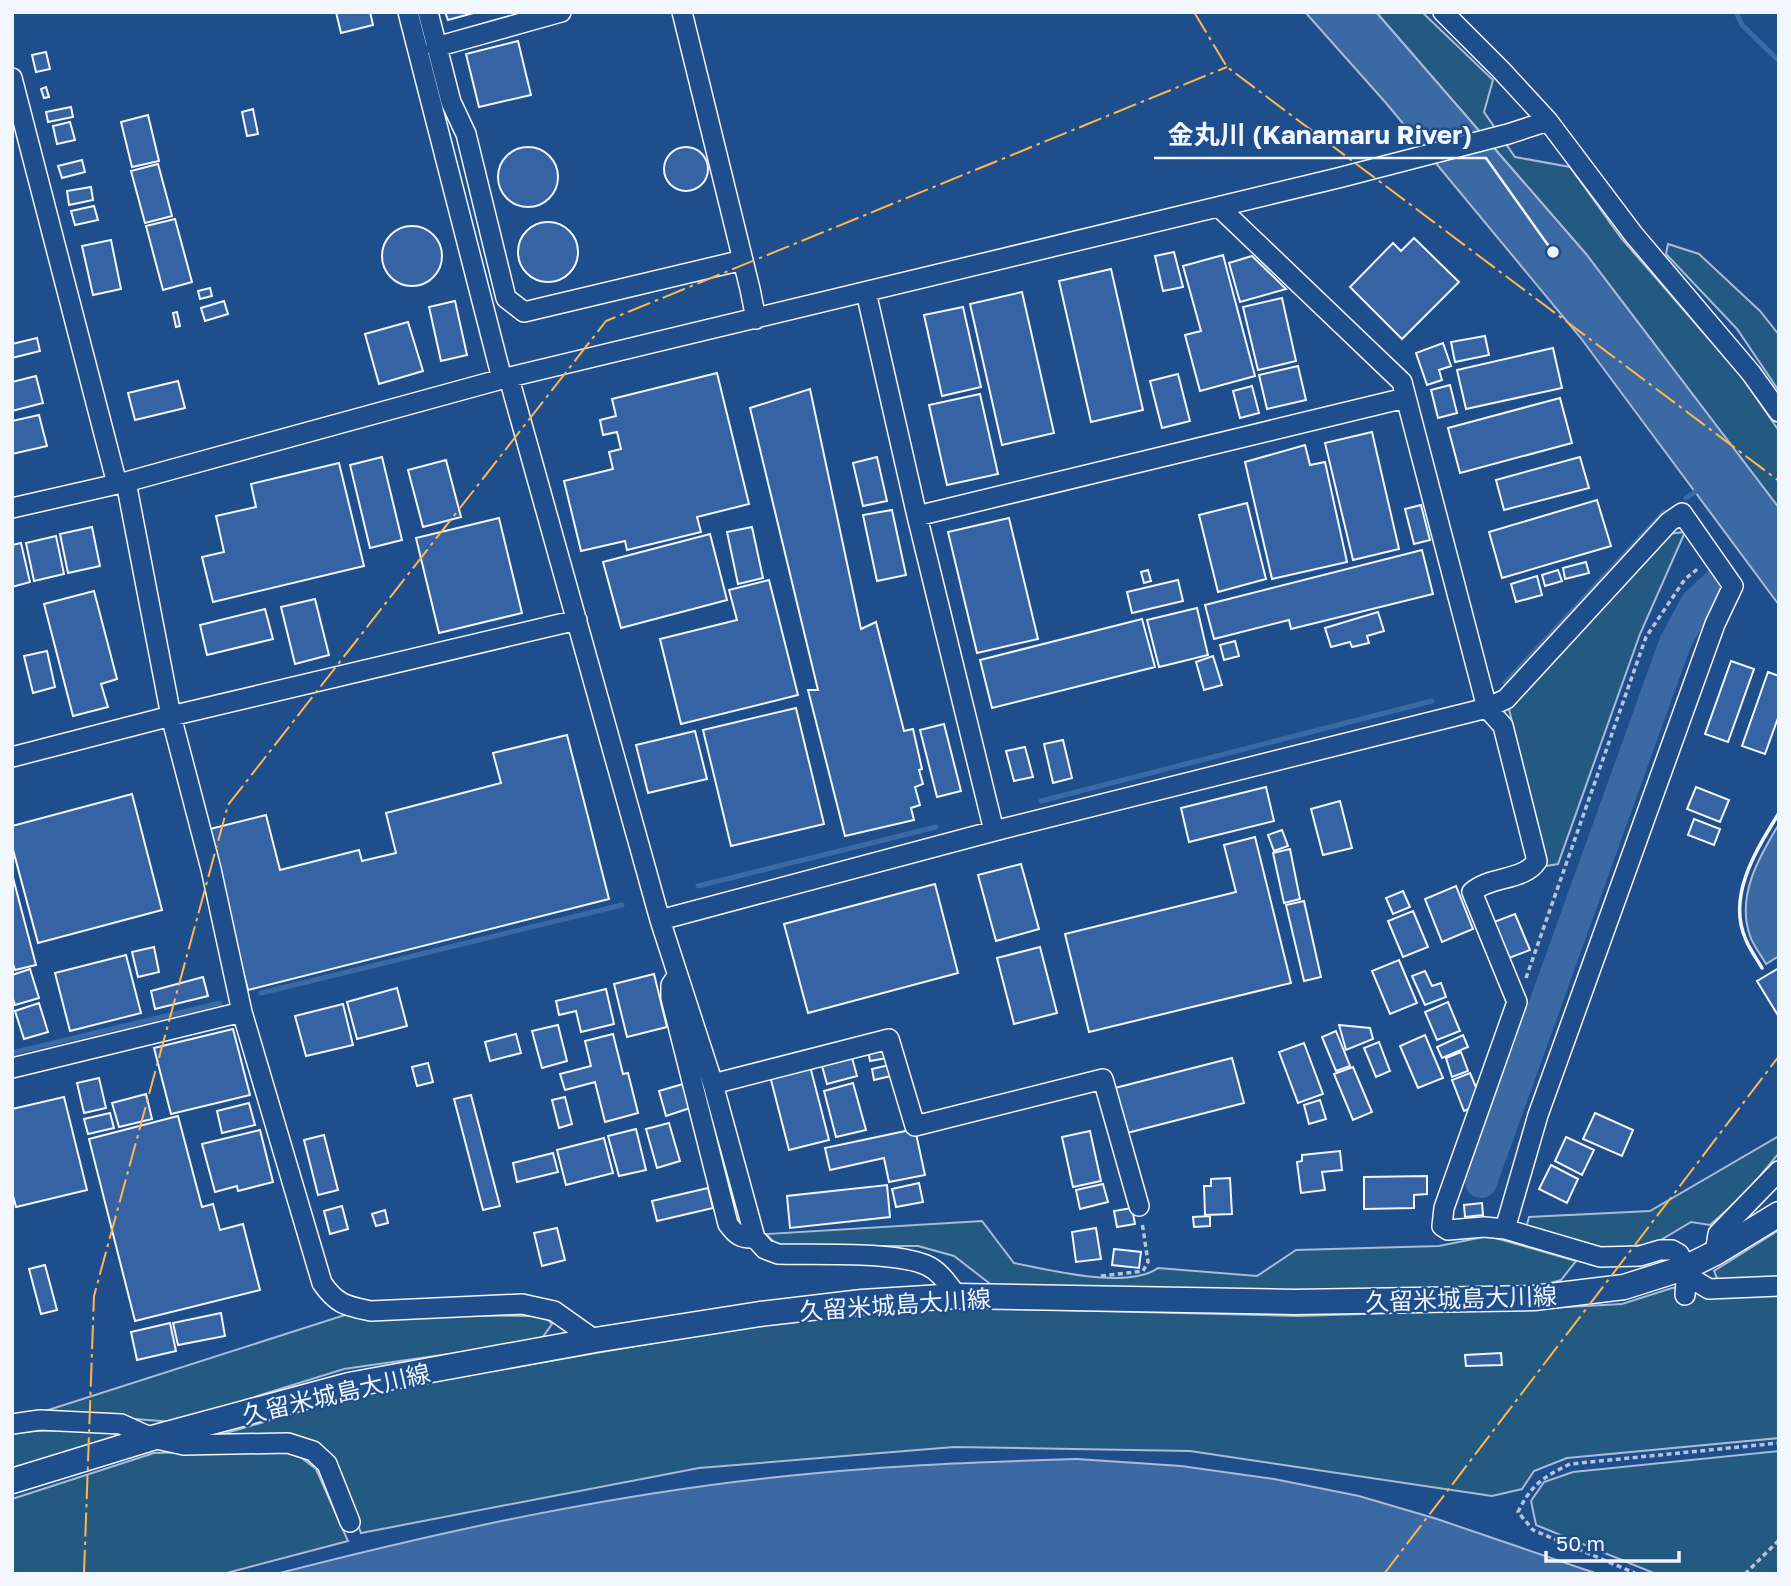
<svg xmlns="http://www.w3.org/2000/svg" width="1791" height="1586" viewBox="0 0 1791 1586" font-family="'Golos Text','Noto Sans JP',sans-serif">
<rect width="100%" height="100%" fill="#1f4e8c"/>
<path fill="#245a82" stroke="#a8bbd7" stroke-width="2" d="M1376,12H1422L1493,80L1484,112L1515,157L1570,167L1621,238L1742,377L1779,431V508L1586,254Z
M1668,244L1699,254L1760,311L1779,335V391L1737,329L1666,254Z
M1685,532L1640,634L1558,864L1546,866L1509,709L1667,534Z
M1779,1136V1153L1747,1192L1710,1225L1691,1222L1654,1244L1604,1249L1526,1228L1529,1217L1650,1211Z
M982,1221L1014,1263C1050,1270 1127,1290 1158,1268L1257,1276L1296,1250L1439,1246L1488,1236L1576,1261L1561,1280L1532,1288L1270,1291L993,1286L954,1256L918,1246H778L766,1234Z
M1779,1230V1438L1567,1458L1534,1471L1522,1489L1492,1496L1190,1451L954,1447L699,1468L361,1533L334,1461L216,1436L359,1394L764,1324L929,1307L1298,1316L1530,1309L1622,1304L1672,1288L1719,1283L1714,1271Z
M348,1314L544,1316L552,1324L540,1341L344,1369L174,1422L42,1412Z
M112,1428L119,1440L12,1469V1432Z
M290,1449L316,1469L348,1541L223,1574H12V1499L154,1453Z
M1779,1451V1574H1656L1536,1525L1531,1501L1544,1482L1573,1472Z"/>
<path fill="#3b69a3" stroke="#a8bbd7" stroke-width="2" d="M1305,12H1376L1586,254L1779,508V605L1580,337L1386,103Z
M1779,824V956L1766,964C1761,955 1753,945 1750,936C1736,896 1759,857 1779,824Z
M1077,1459L1181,1466L1274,1479L1359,1496L1437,1519L1598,1574H276C447,1530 621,1492 797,1475C890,1465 984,1462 1077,1459Z"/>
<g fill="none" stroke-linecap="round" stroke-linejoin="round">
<path stroke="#3b69a3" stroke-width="5" d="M1736,12L1742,25L1779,61
M1686,498L1701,488
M1505,683L1664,512
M1041,801L1432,701
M698,886L936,827
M261,993L622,905
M12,1053L220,1003"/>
<path stroke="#3b69a3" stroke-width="32" d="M1481,1182L1675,643L1696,604L1721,581"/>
</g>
<path fill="#3563a3" stroke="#f2f6ff" stroke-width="2" d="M336,12H370L373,25L341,33Z
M445,12H477L448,20Z
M518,41L531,95L479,107L466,54Z
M46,52L50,69L36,72L32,55Z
M46,87L49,97L44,98L41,89Z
M71,107L73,117L48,122L46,112Z
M253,109L258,134L247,136L242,112Z
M148,115L159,161L132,167L121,122Z
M70,122L75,140L57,144L53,126Z
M664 169a22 22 0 1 1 44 0a22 22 0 1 1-44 0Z
M498 177a30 30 0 1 1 60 0a30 30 0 1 1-60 0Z
M82,160L85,172L62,178L58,166Z
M158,164L172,216L145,223L131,171Z
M91,187L93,200L69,205L67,191Z
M94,206L98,220L75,225L71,211Z
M175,219L192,282L163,290L146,226Z
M518 252a30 30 0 1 1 60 0a30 30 0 1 1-60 0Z
M382 256a30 30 0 1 1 60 0a30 30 0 1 1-60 0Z
M1414,238L1459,282L1402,339L1350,287L1393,243L1401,251Z
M111,240L121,289L93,295L82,246Z
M1174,252L1183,287L1163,291L1155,256Z
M1223,255L1255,376L1200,391L1185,335L1201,331L1183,266Z
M1252,256L1286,289L1240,302L1229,263Z
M1111,269L1143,410L1091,422L1059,281Z
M210,288L212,296L200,299L198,291Z
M1022,292L1054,433L1002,445L970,304Z
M1282,298L1296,361L1258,370L1243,307Z
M224,301L228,314L205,321L201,308Z
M455,301L467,355L441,361L429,307Z
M963,307L981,387L942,396L924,315Z
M177,312L180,326L176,327L173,313Z
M408,322L423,371L379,384L365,334Z
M1485,336L1489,355L1455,362L1451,342Z
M37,338L40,351L12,358V344Z
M1443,343L1451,366L1439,370L1442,380L1427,385L1416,353Z
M1553,348L1562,388L1466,409L1457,370Z
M1298,366L1306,400L1267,409L1259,375Z
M717,373L749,504L697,517L701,532L627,550L625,541L581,551L564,481L613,469L609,452L621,449L617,432L603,435L600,420L616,416L612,399Z
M1178,374L1190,421L1162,428L1150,381Z
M36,376L43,403L12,411V382Z
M178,381L185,408L135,420L128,393Z
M1450,385L1457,413L1438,418L1431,390Z
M1252,386L1259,413L1240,418L1233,391Z
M810,389L861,629L876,622L904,731L913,729L922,769L919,770L923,784L915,787L920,805L911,808L914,820L845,836L808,690H818L750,408Z
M980,394L998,474L947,485L929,405Z
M1560,398L1572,443L1460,473L1448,428Z
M39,415L47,446L12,454V421Z
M1372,432L1399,549L1353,560L1325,443Z
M1305,445L1310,465L1325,462L1347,562L1272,579L1245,462Z
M382,457L402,540L370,548L350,465Z
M877,457L887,501L863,506L853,463Z
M1580,457L1589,488L1504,510L1496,480Z
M446,460L461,517L423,527L408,470Z
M339,463L364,566L213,602L202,557L224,552L216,516L256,507L251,484Z
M1597,500L1611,546L1502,578L1489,532Z
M1247,503L1266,579L1218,592L1199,515Z
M1421,505L1430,540L1414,544L1405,509Z
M892,510L906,575L877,581L863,515Z
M499,518L522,613L439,633L416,538Z
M1009,518L1038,639L977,653L948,532Z
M92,527L100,566L68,573L60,534Z
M752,527L763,578L738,584L727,532Z
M710,534L727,600L621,628L603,562Z
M56,536L64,574L34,581L26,543Z
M21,543L30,582L12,587V545Z
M1422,550L1433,594L1291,629L1289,620L1214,639L1205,605Z
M1586,562L1589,573L1565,579L1563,568Z
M1148,570L1151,581L1144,583L1141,572Z
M1558,570L1562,581L1545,586L1542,575Z
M1537,576L1542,595L1516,602L1511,584Z
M769,580L798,695L681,724L660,639L737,620L729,590Z
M1178,580L1183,601L1132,613L1127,592Z
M94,591L117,679L101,684L108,707L73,716L44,604Z
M315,599L329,655L295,664L281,607Z
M1197,608L1208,655L1159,667L1147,620Z
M265,609L273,639L207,655L200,625Z
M1378,612L1384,631L1367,636L1369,643L1352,647L1350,642L1331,647L1325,628Z
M1142,619L1155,667L992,708L980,660Z
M1235,641L1239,656L1224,660L1220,645Z
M47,651L55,687L33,693L24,656Z
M1213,656L1222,685L1204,690L1196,662Z
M1731,661L1754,669L1728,742L1705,734Z
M1768,672L1779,676V715L1765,754L1742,746Z
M796,708L824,824L731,846L703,730Z
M944,724L961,791L937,797L920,730Z
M695,731L707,779L648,793L636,745Z
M567,735L609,899L248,990L206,830L266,815L280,870L359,850L362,861L396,853L386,813L501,783L493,753Z
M1063,740L1072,778L1053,783L1044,744Z
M1025,747L1033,777L1014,781L1006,751Z
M1266,787L1274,821L1189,842L1181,808Z
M1696,787L1729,800L1720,822L1687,809Z
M132,794L162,910L38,943L12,846V826Z
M1340,801L1352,848L1323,855L1311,809Z
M1694,819L1720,829L1714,845L1688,835Z
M1282,830L1288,846L1274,851L1268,835Z
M1255,837L1291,983L1089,1032L1065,934L1236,892L1224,845Z
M1290,849L1300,899L1284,903L1273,853Z
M1021,864L1039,929L996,941L978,875Z
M12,874L36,965L15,970L12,961Z
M935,884L958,973L808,1013L784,924Z
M1456,886L1473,929L1442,942L1425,899Z
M1403,891L1410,907L1393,914L1386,898Z
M1304,901L1321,977L1304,981L1286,905Z
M1413,911L1428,947L1403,957L1388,921Z
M1515,914L1530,950L1509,958L1494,922Z
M154,947L159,972L138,977L132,952Z
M1040,947L1057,1013L1014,1024L997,958Z
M126,955L141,1013L70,1031L55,973Z
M1399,960L1417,1003L1390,1014L1372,971Z
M1779,968V1017L1757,981Z
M30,969L39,998L15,1005L12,996V975Z
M1425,971L1432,986L1441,983L1446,997L1425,1005L1412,976Z
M654,974L667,1027L627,1037L614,984Z
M203,977L208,996L155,1009L151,991Z
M397,988L407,1026L357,1039L347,1002Z
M606,989L614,1024L581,1032L576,1011L559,1015L556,1001Z
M1448,1002L1460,1031L1437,1040L1425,1012Z
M39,1003L48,1032L24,1039L15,1011Z
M343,1004L353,1045L306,1056L295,1016Z
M558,1025L567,1061L542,1068L532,1031Z
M1339,1025L1370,1028L1373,1039L1346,1050Z
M233,1029L250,1095L171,1114L154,1048Z
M1336,1031L1350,1066L1336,1071L1322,1037Z
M516,1034L521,1053L490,1061L485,1042Z
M613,1034L623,1074L628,1073L638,1113L605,1122L595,1082L565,1090L560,1074L591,1066L585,1041Z
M1425,1035L1443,1078L1418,1088L1400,1046Z
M1463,1035L1468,1047L1442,1058L1437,1047Z
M1379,1042L1390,1071L1376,1077L1364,1048Z
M1304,1043L1323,1094L1298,1103L1279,1052Z
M884,1047L887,1058L870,1061L868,1050Z
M1461,1052L1468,1071L1452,1077L1446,1058Z
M852,1058L857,1076L827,1084L822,1066Z
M1232,1058L1244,1103L1127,1133L1115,1088Z
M428,1063L433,1082L417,1086L412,1067Z
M889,1065L891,1076L874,1080L872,1069Z
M810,1066L829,1140L789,1150L770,1076Z
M1353,1067L1372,1112L1353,1120L1334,1074Z
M1470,1073L1478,1092L1471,1108L1464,1111L1452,1080Z
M99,1078L106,1108L84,1113L77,1083Z
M853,1083L866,1130L836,1137L824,1091Z
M683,1084L690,1108L666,1116L659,1091Z
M146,1094L152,1119L119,1127L112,1103Z
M471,1095L500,1206L483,1210L454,1099Z
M64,1097L87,1190L16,1207L12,1192V1109Z
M565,1097L572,1124L559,1128L552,1100Z
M1320,1100L1326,1119L1309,1124L1304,1105Z
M249,1103L255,1125L222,1133L217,1111Z
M110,1113L114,1128L88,1134L84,1119Z
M1595,1113L1633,1130L1622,1156L1583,1139Z
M178,1116L202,1207L213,1204L220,1230L243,1224L260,1290L135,1321L89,1139Z
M669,1123L680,1161L657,1168L646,1129Z
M636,1129L646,1170L619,1176L608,1136Z
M915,1129L925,1175L889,1182L884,1158L830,1170L825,1148Z
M260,1130L273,1182L238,1191L237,1186L215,1192L202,1144Z
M1090,1131L1101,1181L1073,1187L1062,1137Z
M324,1135L338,1190L318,1195L304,1140Z
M1566,1137L1594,1150L1582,1175L1555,1161Z
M604,1138L613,1173L566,1185L557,1150Z
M1340,1151L1342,1170L1322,1172L1325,1190L1301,1193L1297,1162L1302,1161V1155Z
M553,1153L558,1172L517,1182L513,1163Z
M1551,1165L1578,1179L1567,1203L1539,1189Z
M1427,1176V1194L1414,1195V1208L1364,1209V1177Z
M1230,1178L1232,1214L1205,1215L1204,1186H1211V1179Z
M919,1183L923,1202L896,1207L892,1189Z
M1103,1184L1108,1202L1080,1209L1076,1190Z
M887,1185L890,1217L790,1228L787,1196Z
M708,1188L713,1208L657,1221L652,1201Z
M1482,1203L1483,1215L1465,1217L1464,1205Z
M342,1206L348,1229L330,1234L324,1211Z
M1132,1208L1135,1224L1117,1227L1114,1211Z
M385,1210L388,1223L376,1226L372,1214Z
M1210,1216V1226L1194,1227L1193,1217Z
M557,1228L565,1260L542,1266L534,1233Z
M1096,1228L1101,1259L1076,1262L1072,1232Z
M1114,1249L1141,1252L1139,1268L1112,1265Z
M45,1265L57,1310L41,1314L29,1269Z
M221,1313L225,1336L178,1345L173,1323Z
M170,1323L176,1351L137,1360L131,1332Z
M1501,1353L1502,1365L1466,1366L1465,1355Z"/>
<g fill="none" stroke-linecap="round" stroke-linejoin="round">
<defs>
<path id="minor" d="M408,12L502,379
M428,12L451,102L466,134L506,298L524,312L743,260
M682,12L750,289L756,319
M1443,12L1501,70L1548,121L1634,235L1751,373L1779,412
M436,47L561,12
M12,78L117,484
M866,292L917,516L994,831
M509,378L660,920L713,1084L755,1238L765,1249L778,1254C816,1255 893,1251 926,1265C940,1271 948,1284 957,1296
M126,482L171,716L211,869L242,1012L322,1283C337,1305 347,1306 371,1311L522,1304L554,1311L595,1340
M12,508L126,482L502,379L1338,178L1508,134L1548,121
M917,516L1405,398
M12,757L171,716L577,620
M660,920L994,831L1487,708L1402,382L1219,207
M677,976L671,985V998L728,1224C736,1235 741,1239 755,1238
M12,1068L242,1012
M713,1084L889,1039L915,1126L1103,1079L1139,1206
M1505,1229L1538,1115L1715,624L1733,586L1682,513L1669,522L1506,699L1487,708L1503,726L1537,861C1524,881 1490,876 1472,892L1517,1002L1444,1208L1442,1226L1448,1230L1484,1227L1505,1229L1600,1257L1640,1256L1660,1250H1672L1679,1254L1694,1280L1709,1289L1779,1286
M1715,1253L1718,1234L1779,1171
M1685,1295L1687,1267
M12,1424L40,1420L121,1424L152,1438L184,1445L288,1443L313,1451L327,1464L350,1522"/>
<path id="major" d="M12,1481L152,1438L349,1385L595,1340L760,1314L862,1302L957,1296L1294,1302L1534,1298L1624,1287L1687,1267L1715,1253L1779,1214"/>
</defs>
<use href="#minor" stroke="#f2f6ff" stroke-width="22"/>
<use href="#major" stroke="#f2f6ff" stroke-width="27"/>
<path stroke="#b3c4dc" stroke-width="3.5" stroke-dasharray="5 3.5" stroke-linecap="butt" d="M1526,978L1646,637L1685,579L1700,567
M1101,1276L1143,1271L1148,1262L1142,1222
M1637,1574L1533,1530L1518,1512C1531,1485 1543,1477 1570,1464L1779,1443
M1745,1574L1779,1540"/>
<use href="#minor" stroke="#1f4e8c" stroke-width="19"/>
<use href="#major" stroke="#1f4e8c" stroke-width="24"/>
<path stroke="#f2f6ff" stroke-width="3.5" d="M1762,968C1757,959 1750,950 1746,940C1726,896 1757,849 1779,813"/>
<path stroke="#ffb74d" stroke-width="2" stroke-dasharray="24 5 3.5 5" stroke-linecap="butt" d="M1194,12L1227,67L1779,481
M84,1574L94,1296L228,805L606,321L1227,67
M1384,1574L1779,1056"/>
</g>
<g text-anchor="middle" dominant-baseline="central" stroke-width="5" stroke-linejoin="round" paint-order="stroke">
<g font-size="24" fill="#f2f6ff" stroke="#1f4e8c">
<text transform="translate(1461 1298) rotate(-2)">久留米城島大川線</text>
<text transform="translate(895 1304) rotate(-4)">久留米城島大川線</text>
<text transform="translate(336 1393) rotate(-13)">久留米城島大川線</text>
</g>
</g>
<path fill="none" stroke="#f2f6ff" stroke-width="2.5" d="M1553 252L1486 158H1154"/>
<circle fill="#f2f6ff" stroke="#1f4e8c" stroke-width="2.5" cx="1553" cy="252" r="7"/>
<g font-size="26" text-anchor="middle" font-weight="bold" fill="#f2f6ff" stroke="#1f4e8c" stroke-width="5" stroke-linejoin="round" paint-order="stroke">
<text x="1320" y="144">金丸川 (Kanamaru River)</text>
</g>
<rect width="1791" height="1586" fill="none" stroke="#f2f6ff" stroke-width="28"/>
<path d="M1546 1551v10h133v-10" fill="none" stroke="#f2f6ff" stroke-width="3.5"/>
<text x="1556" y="1551" font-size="21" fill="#f2f6ff" stroke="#1f4e8c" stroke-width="5" paint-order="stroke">50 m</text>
</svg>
